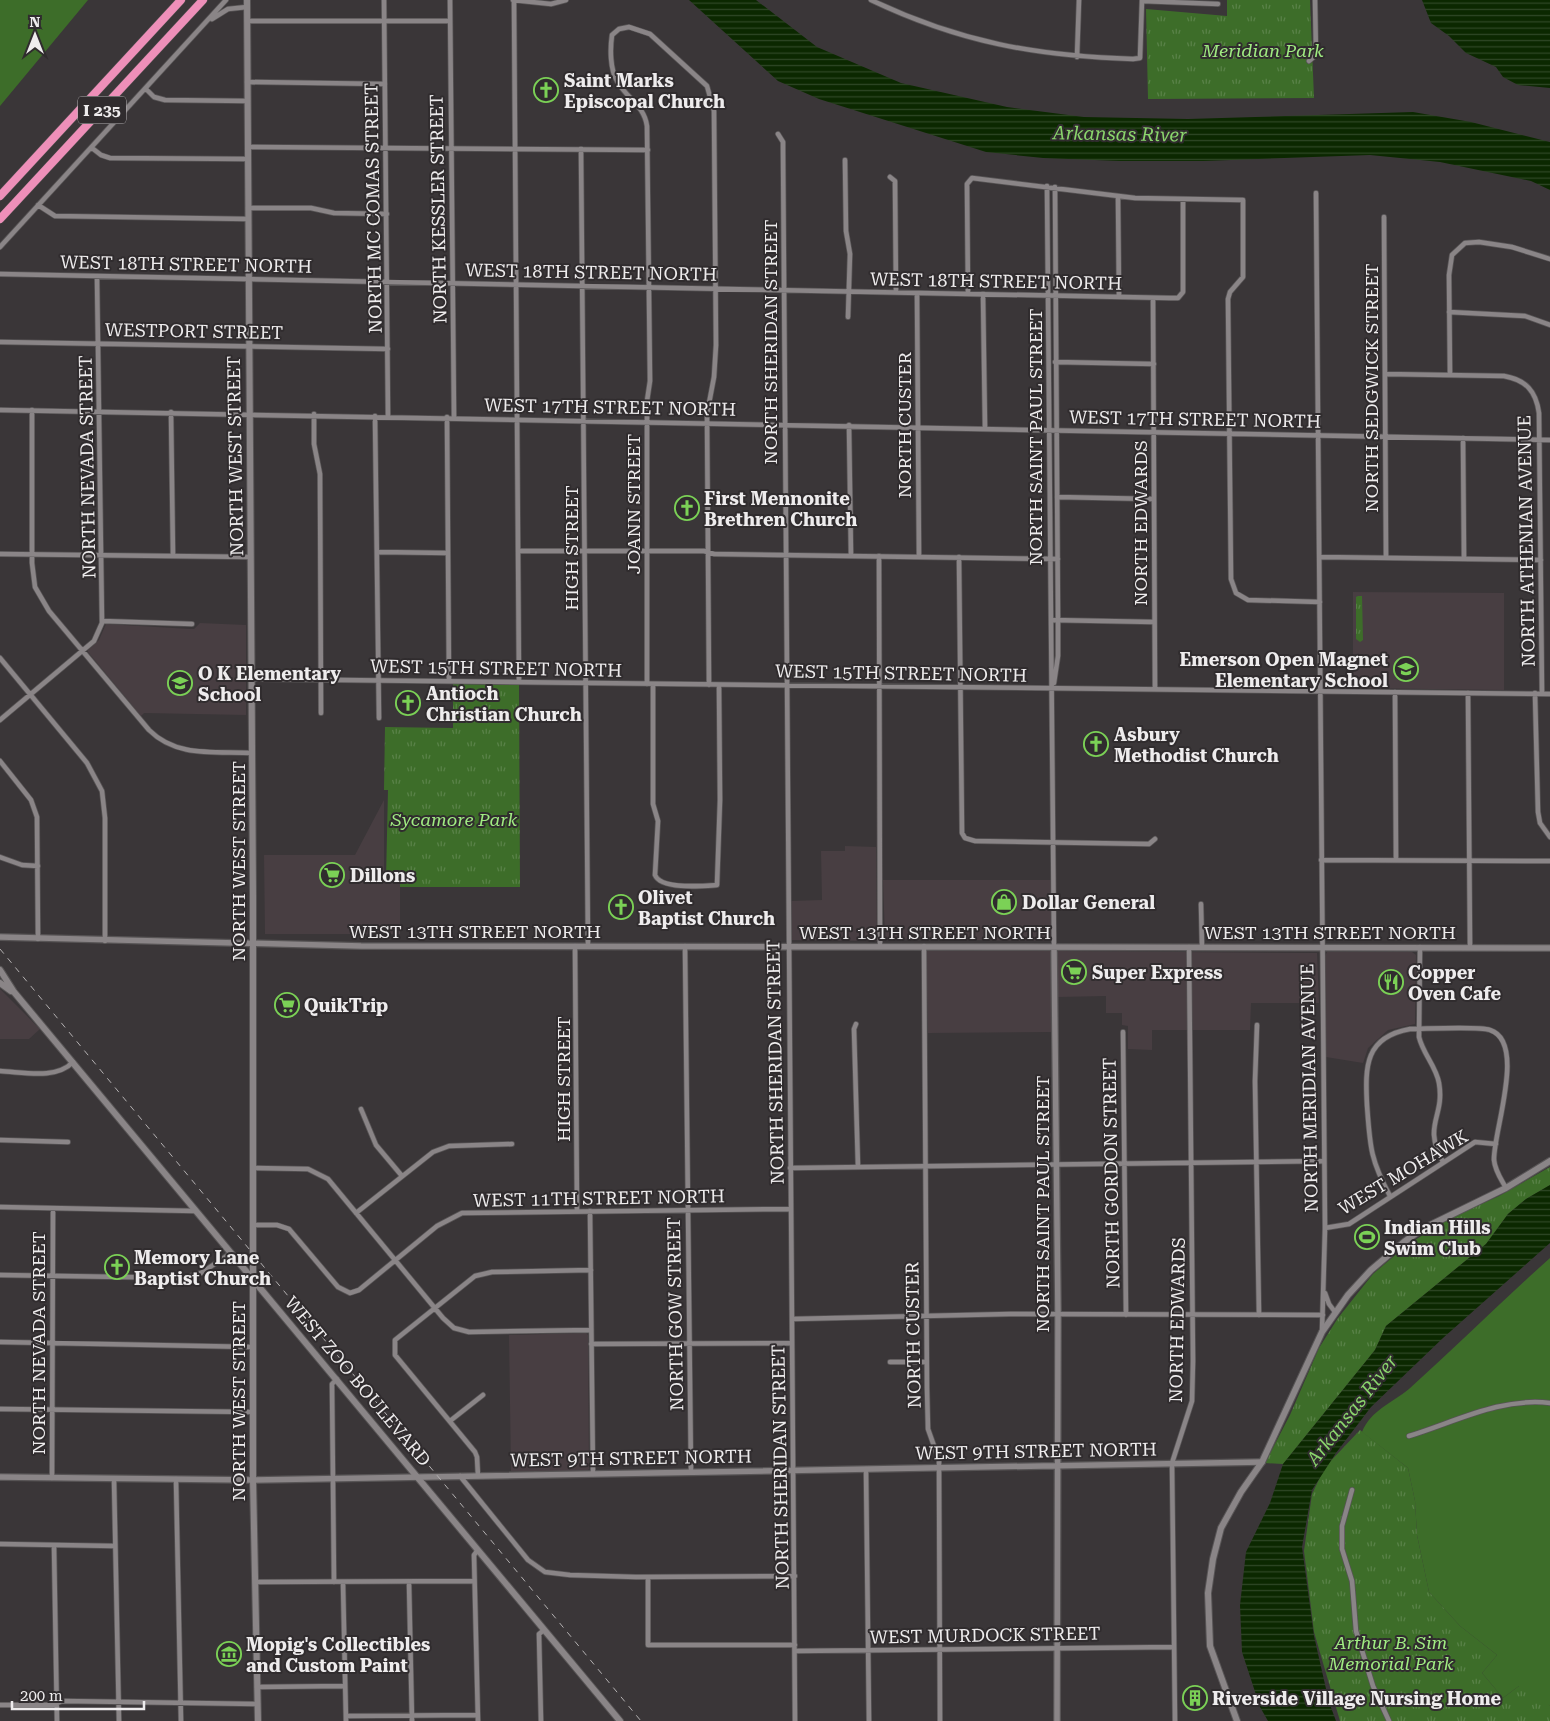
<svg xmlns="http://www.w3.org/2000/svg" width="1550" height="1721" viewBox="0 0 1550 1721" font-family="'Roboto Serif',serif">
<defs>
<pattern id="park-tufts" width="24" height="20" patternUnits="userSpaceOnUse" patternTransform="scale(1.25)"><rect width="24" height="20" fill="#3d6d29"/><path d="M3 7l-1-3M5 7V3M7 7l1-3M15 17l-1-3M17 17v-4M19 17l1-3" fill="none" stroke="#598248"/></pattern>
<pattern id="water-rules" width="6" height="5" patternUnits="userSpaceOnUse" patternTransform="scale(1.25)"><rect width="6" height="5" fill="#0b2800"/><path d="M0 2.5h6" fill="none" stroke="#2f4726"/></pattern>
</defs>
<rect width="100%" height="100%" fill="#3a3638"/>
<path fill="#483e42" d="M1353,592L1504,593V690L1353,688Z
M200,623L246,625V715L144,713L141,716L88,652V650L99,640L106,624L190,629H194Z
M384,800V879H400V934H265L264,855H355Z
M845,846L876,847L877,941L792,940L791,901L822,900L821,851H845Z
M883,880H1051V941L885,939Z
M926,950L1051,951L1052,1032L928,1033Z
M1058,951L1317,953L1319,1003H1251L1250,1030H1152V1050L1128,1049V1026L1122,1025V1013H1106V996L1058,997Z
M1327,952H1412L1416,955L1415,1024L1388,1030L1368,1048L1363,1063L1326,1057L1325,956Z
M0,989L40,1029L29,1039H0Z
M586,1333L588,1335L589,1469L587,1471H511L509,1335Z"/>
<path fill="#3d6d29" d="M0,0H88L0,106Z
M1550,1258V1706L1519,1686L1503,1698L1482,1673L1497,1655L1460,1626L1429,1592L1417,1535L1415,1501L1408,1468L1362,1432C1371,1410 1392,1403 1409,1389C1457,1346 1502,1301 1550,1258Z"/>
<path fill="url(#park-tufts)" d="M1227,0H1310L1314,98L1148,99L1146,9L1227,16Z
M1358,596H1362L1363,640L1360,642L1356,639V597Z
M453,684L519,685L520,887H400V879H386L388,790H384L385,727L453,728Z
M1550,1167V1185L1526,1199L1508,1214L1486,1244L1386,1326L1375,1350L1283,1464L1265,1463L1290,1415L1319,1348L1338,1318L1373,1274L1407,1245L1450,1218L1499,1196Z
M1360,1430L1408,1468L1415,1501L1417,1535L1429,1592L1460,1626L1497,1655L1482,1673L1503,1698L1519,1686H1530L1550,1706V1721H1340L1314,1632L1304,1551L1312,1494L1325,1467Z"/>
<path fill="url(#water-rules)" d="M689,0H756L817,47L901,83L1007,107L1084,117L1188,119L1413,112L1471,122L1550,142V190L1531,181L1440,162L1370,155L1204,161H1120L1043,158L986,152L819,99L778,81Z
M1422,0H1550V88L1518,85L1503,77L1496,67L1466,53L1449,36L1431,23Z
M1550,1185V1243L1443,1338L1371,1407L1336,1453L1312,1490L1302,1547L1314,1636L1329,1702L1336,1721H1268L1260,1707L1242,1652L1240,1605L1246,1552L1270,1503L1283,1464L1375,1350L1386,1326L1486,1244L1508,1214L1526,1199Z"/>
<g fill="none" stroke-linecap="round" stroke-linejoin="round">
<defs>
<path id="minor" d="M384,0L388,416
M450,0L454,417
M513,0L551,4L566,0
M871,0C959,42 1036,56 1133,59L1140,58L1142,0
M514,1L519,682
M1142,1L1218,4
M212,19L228,9L247,7
M247,21H450
M1077,57L1079,0
M1309,61L1316,55L1315,0
M247,82L385,84
M146,89L154,97L165,100L248,101
M778,134L783,142V149L795,1721
M248,147L648,150
M92,148L101,155L110,158L248,159
M581,149L588,946
M845,160L846,231L850,254L848,317
M890,177L895,181L896,292
M1047,186L1054,947
M1316,193L1325,1228L1322,1332
M1118,196L1119,297
M38,205L55,216L248,219
M248,208H311L334,213L387,214
M1384,217L1386,558
M0,247L226,0
M0,274L1170,298H1178L1183,292V200
M917,293L919,557
M968,294L967,184L972,178L1135,198L1243,200V277L1230,292L1228,299L1231,579L1236,593L1248,600L1320,602
M983,294L985,428
M1153,298L1155,689
M1449,312L1525,316L1550,325
M0,342L388,349
M1055,362L1154,364
M1385,374L1504,376C1526,380 1536,391 1539,413L1542,694
M1450,375L1449,275L1452,255L1465,243L1479,242L1512,247L1550,259
M0,410L1550,440
M32,410V563L35,587L49,611L149,730C177,758 215,751 252,753
M171,412L173,556
M314,414V444L320,474L321,713
M375,416L379,718
M447,417L449,681
M849,425L851,556
M1463,438L1464,559
M1057,497L1153,499
M518,551H704L714,554L1058,559
M378,552L448,553
M0,554L251,557
M879,556L880,946
M959,557L962,833L965,838L975,841L1149,844L1155,839
M1320,557L1541,560
M1051,620L1154,622
M102,621L192,624
M0,658L87,763L102,791L105,818V941
M252,679L1550,694
M1054,683L1058,656V620L1055,187
M647,684V401L650,381L647,126C644,105 627,99 617,81C610,69 610,49 612,35L619,29L629,27L650,34L707,86L714,111L716,345L714,377L707,414L709,685
M653,684V804L658,821L655,875C661,890 703,886 717,885L720,800L719,685
M1395,692L1396,860
M1468,693L1470,947
M1535,693L1538,812L1540,823L1550,837
M0,720L94,641L102,623L97,277
M0,761L31,800L37,817L38,939
M0,857L22,865L38,866
M1321,860L1550,861
M1201,904L1202,947
M575,946L577,1211
M685,946L691,1472
M924,946L927,1388L928,1429L939,1460L940,1721
M1420,947L1419,1037C1423,1054 1436,1066 1439,1083C1445,1118 1422,1124 1443,1162
M856,1024L854,1029L858,1167
M1257,1025L1255,1081L1259,1315
M1123,1032L1126,1315
M0,1071C23,1072 56,1080 73,1062
M361,1109L376,1145L402,1176
M0,1140L68,1142
M253,1168L308,1169L328,1179L443,1318L454,1328L469,1332L591,1330
M790,1168L1324,1161
M1390,1196C1370,1159 1370,1146 1367,1105C1365,1066 1365,1037 1410,1029C1425,1029 1479,1026 1490,1030C1527,1042 1493,1132 1494,1160C1495,1171 1501,1179 1506,1188
M0,1207L195,1211
M590,1211L593,1474
M356,1213L433,1152L449,1146L512,1144
M253,1225H277L289,1229L338,1287L350,1293L359,1290L437,1226L462,1213L791,1209
M1325,1228L1349,1224L1475,1142L1496,1144
M0,1275L183,1278L201,1273L231,1253
M1325,1293L1329,1304L1335,1312
M792,1319L1010,1314L1323,1315
M0,1342L253,1347
M591,1344L792,1343
M890,1362H926
M0,1409L253,1412
M450,1421L483,1395
M1409,1436C1455,1422 1501,1397 1550,1403
M866,1469L869,1721
M460,1476L528,1560L545,1572L570,1575L636,1577L795,1576
M478,1476L477,1457L475,1452L395,1355V1340L475,1276L492,1272L591,1270
M52,1478L53,1209
M114,1479L119,1721
M176,1479L181,1721
M1352,1490L1342,1526V1549L1352,1581L1356,1631L1373,1686L1389,1721
M0,1544L115,1546
M54,1545L57,1721
M648,1577V1645H795
M255,1582L474,1581
M334,1582L332,1384L337,1379
M409,1582L412,1721
M343,1583L346,1721
M795,1651L1174,1647
M257,1687L345,1686
M0,1705H53L62,1701L258,1704
M346,1716L477,1715
M478,1721L474,1555L478,1550
M541,1721L539,1634L544,1630
M1175,1721L1172,1463L1192,1401L1193,1361L1189,947"/>
<path id="tertiary" d="M0,937L361,946L1550,948
M1054,947L1058,1314L1057,1721
M0,1477L253,1480L1262,1462"/>
<path id="secondary" d="M247,0L253,895V1480L258,1721
M0,970L14,992L620,1721
M0,983L11,991
M1237,1721L1210,1646L1208,1593L1213,1559L1221,1528L1241,1492L1262,1462L1322,1332L1348,1295L1371,1270L1404,1242L1422,1229L1506,1188L1550,1161"/>
<path id="motorway" d="M0,196L181,0
M0,219L203,0"/>
</defs>
<use href="#minor" stroke="#575455" stroke-width="6"/>
<use href="#tertiary" stroke="#575455" stroke-width="8"/>
<use href="#secondary" stroke="#575455" stroke-width="8"/>
<use href="#motorway" stroke="#575455" stroke-width="9"/>
<use href="#minor" stroke="#8a8587" stroke-width="4.5"/>
<use href="#tertiary" stroke="#8a8587" stroke-width="5.5"/>
<use href="#secondary" stroke="#8a8587" stroke-width="6"/>
<use href="#motorway" stroke="#ee8fb9" stroke-width="8"/>
<path stroke="#b4b1b2" stroke-width="1" stroke-dasharray="6 6" stroke-linecap="butt" d="M0,949L641,1721"/>
</g>
<defs>
<symbol id="church-ring" viewBox="-11 -11 22 22"><circle r="9.5" fill="#302c2e" stroke="#7bd156" stroke-width="1.5"/><path d="M-1.2-6h2.4v3.5h3.3v2.4h-3.3V6h-2.4V-.1h-3.3v-2.4h3.3Z" fill="#7bd156"/></symbol>
<symbol id="school-ring" viewBox="-11 -11 22 22"><circle r="9.5" fill="#302c2e" stroke="#7bd156" stroke-width="1.5"/><path d="M0-5L7-2L0 1L-7-2ZM-4 1L0 2.5L4 1V4Q0 6-4 4Z" fill="#7bd156"/></symbol>
<symbol id="supermarket-ring" viewBox="-11 -11 22 22"><circle r="9.5" fill="#302c2e" stroke="#7bd156" stroke-width="1.5"/><path d="M-6-5.5h2.5l.6 2H6L4.5 2H-2.5L-4.4-4H-6ZM-1.5 3.2a1.3 1.3 0 1 0 .1 0ZM3 3.2a1.3 1.3 0 1 0 .1 0Z" fill="#7bd156"/></symbol>
<symbol id="shop-ring" viewBox="-11 -11 22 22"><circle r="9.5" fill="#302c2e" stroke="#7bd156" stroke-width="1.5"/><path d="M-5-2.5h2.3a2.7 3.5 0 0 1 5.4 0H5L5.5 6h-11ZM-1.5-2.5h3a1.5 2.3 0 0 0-3 0Z" fill="#7bd156"/></symbol>
<symbol id="restaurant-ring" viewBox="-11 -11 22 22"><circle r="9.5" fill="#302c2e" stroke="#7bd156" stroke-width="1.5"/><path d="M-5-6h1v4h1v-4h1v4h1v-4h1v5L-1.5 .5V6h-2V.5L-5-1ZM5-6V6H3V1.5H1.5Q1.5-4 5-6Z" fill="#7bd156"/></symbol>
<symbol id="stadium-ring" viewBox="-11 -11 22 22"><circle r="9.5" fill="#302c2e" stroke="#7bd156" stroke-width="1.5"/><path d="M0-5a6.5 5 0 1 0 0 10a6.5 5 0 1 0 0-10ZM-3.5-1.8h7v3.6h-7Z" fill="#7bd156"/></symbol>
<symbol id="museum-ring" viewBox="-11 -11 22 22"><circle r="9.5" fill="#302c2e" stroke="#7bd156" stroke-width="1.5"/><path d="M0-6L6-3V-2H-6V-3ZM-5-1h2V3h-2ZM-1-1h2V3h-2ZM3-1h2V3H3ZM-6 4H6V6H-6Z" fill="#7bd156"/></symbol>
<symbol id="building-ring" viewBox="-11 -11 22 22"><circle r="9.5" fill="#302c2e" stroke="#7bd156" stroke-width="1.5"/><path d="M-4-6H4V6H1V3H-1V6H-4ZM-2.5-4.3h1.7v1.8h-1.7ZM.8-4.3h1.7v1.8H.8ZM-2.5-1h1.7V.8h-1.7ZM.8-1h1.7V.8H.8Z" fill="#7bd156"/></symbol>
</defs>
<g fill-rule="evenodd">
<use href="#church-ring" x="532" y="76" width="28" height="28"/>
<use href="#church-ring" x="673" y="494" width="28" height="28"/>
<use href="#school-ring" x="1392" y="655" width="28" height="28"/>
<use href="#school-ring" x="166" y="669" width="28" height="28"/>
<use href="#church-ring" x="394" y="689" width="28" height="28"/>
<use href="#church-ring" x="1082" y="730" width="28" height="28"/>
<use href="#supermarket-ring" x="318" y="861" width="28" height="28"/>
<use href="#shop-ring" x="990" y="888" width="28" height="28"/>
<use href="#church-ring" x="607" y="893" width="28" height="28"/>
<use href="#supermarket-ring" x="1060" y="958" width="28" height="28"/>
<use href="#restaurant-ring" x="1377" y="968" width="28" height="28"/>
<use href="#supermarket-ring" x="273" y="991" width="28" height="28"/>
<use href="#stadium-ring" x="1353" y="1223" width="28" height="28"/>
<use href="#church-ring" x="103" y="1253" width="28" height="28"/>
<use href="#museum-ring" x="215" y="1640" width="28" height="28"/>
<use href="#building-ring" x="1181" y="1684" width="28" height="28"/>
</g>
<g text-anchor="middle" dominant-baseline="central" stroke-width="4" stroke-linejoin="round" paint-order="stroke">
<rect fill="#302c2e" stroke="#b5b2b4" stroke-width="1" x="78" y="96.5" width="48" height="27" rx="4"/>
<g font-size="16" font-weight="bold" fill="#eeeced">
<text x="102" y="110">I 235</text>
</g>
<g font-size="18" font-style="italic" fill="#a0ec82" stroke="#302c2e">
<text x="1263" y="50">Meridian Park</text>
<text x="454" y="819">Sycamore Park</text>
<text x="1391" y="1642">Arthur B. Sim<tspan x="1391" dy="21">Memorial Park</tspan></text>
</g>
<g font-size="18" font-weight="bold" fill="#eeeced" stroke="#302c2e" text-anchor="start">
<text x="564" y="80">Saint Marks<tspan x="564" dy="21">Episcopal Church</tspan></text>
<text x="704" y="498">First Mennonite<tspan x="704" dy="21">Brethren Church</tspan></text>
<text x="1388" y="659" text-anchor="end">Emerson Open Magnet<tspan x="1388" dy="21">Elementary School</tspan></text>
<text x="198" y="673">O K Elementary<tspan x="198" dy="21">School</tspan></text>
<text x="426" y="693">Antioch<tspan x="426" dy="21">Christian Church</tspan></text>
<text x="1114" y="734">Asbury<tspan x="1114" dy="21">Methodist Church</tspan></text>
<text x="350" y="875">Dillons</text>
<text x="638" y="897">Olivet<tspan x="638" dy="21">Baptist Church</tspan></text>
<text x="1022" y="902">Dollar General</text>
<text x="1092" y="972">Super Express</text>
<text x="1408" y="972">Copper<tspan x="1408" dy="21">Oven Cafe</tspan></text>
<text x="304" y="1005">QuikTrip</text>
<text x="1384" y="1227">Indian Hills<tspan x="1384" dy="21">Swim Club</tspan></text>
<text x="134" y="1257">Memory Lane<tspan x="134" dy="21">Baptist Church</tspan></text>
<text x="246" y="1644">Mopig's Collectibles<tspan x="246" dy="21">and Custom Paint</tspan></text>
<text x="1212" y="1698">Riverside Village Nursing Home</text>
</g>
<g font-size="18" fill="#eeeced" stroke="#302c2e">
<text transform="translate(373 208) rotate(-91)">NORTH MC COMAS STREET</text>
<text transform="translate(438 209) rotate(-91)">NORTH KESSLER STREET</text>
<text transform="translate(186 264) rotate(1)">WEST 18TH STREET NORTH</text>
<text transform="translate(591 272) rotate(1)">WEST 18TH STREET NORTH</text>
<text transform="translate(996 281) rotate(1)">WEST 18TH STREET NORTH</text>
<text transform="translate(194 331) rotate(1)">WESTPORT STREET</text>
<text transform="translate(770 342) rotate(-90)">NORTH SHERIDAN STREET</text>
<text transform="translate(1371 388) rotate(-90)">NORTH SEDGWICK STREET</text>
<text transform="translate(610 407) rotate(1)">WEST 17TH STREET NORTH</text>
<text transform="translate(1195 419) rotate(1)">WEST 17TH STREET NORTH</text>
<text transform="translate(904 425) rotate(-90)">NORTH CUSTER</text>
<text transform="translate(1035 437) rotate(-90)">NORTH SAINT PAUL STREET</text>
<text transform="translate(235 456) rotate(-91)">NORTH WEST STREET</text>
<text transform="translate(87 467) rotate(-91)">NORTH NEVADA STREET</text>
<text transform="translate(633 504) rotate(-90)">JOANN STREET</text>
<text transform="translate(1140 523) rotate(-90)">NORTH EDWARDS</text>
<text transform="translate(1526 541) rotate(-91)">NORTH ATHENIAN AVENUE</text>
<text transform="translate(571 548) rotate(-90)">HIGH STREET</text>
<text transform="translate(496 668) rotate(1)">WEST 15TH STREET NORTH</text>
<text transform="translate(901 673) rotate(1)">WEST 15TH STREET NORTH</text>
<text transform="translate(238 861) rotate(-90)">NORTH WEST STREET</text>
<text x="475" y="931">WEST 13TH STREET NORTH</text>
<text x="925" y="932">WEST 13TH STREET NORTH</text>
<text x="1330" y="932">WEST 13TH STREET NORTH</text>
<text transform="translate(775 1062) rotate(-91)">NORTH SHERIDAN STREET</text>
<text transform="translate(563 1079) rotate(-90)">HIGH STREET</text>
<text transform="translate(1309 1088) rotate(-91)">NORTH MERIDIAN AVENUE</text>
<text transform="translate(1403 1172) rotate(-31)">WEST MOHAWK</text>
<text transform="translate(1111 1173) rotate(-91)">NORTH GORDON STREET</text>
<text transform="translate(599 1198) rotate(-1)">WEST 11TH STREET NORTH</text>
<text transform="translate(1042 1204) rotate(-90)">NORTH SAINT PAUL STREET</text>
<text transform="translate(675 1314) rotate(-91)">NORTH GOW STREET</text>
<text transform="translate(1177 1320) rotate(-89)">NORTH EDWARDS</text>
<text transform="translate(913 1335) rotate(-91)">NORTH CUSTER</text>
<text transform="translate(38 1343) rotate(-90)">NORTH NEVADA STREET</text>
<text transform="translate(358 1381) rotate(50)">WEST ZOO BOULEVARD</text>
<text transform="translate(238 1401) rotate(-90)">NORTH WEST STREET</text>
<text transform="translate(1036 1451) rotate(-1)">WEST 9TH STREET NORTH</text>
<text transform="translate(631 1458) rotate(-1)">WEST 9TH STREET NORTH</text>
<text transform="translate(780 1467) rotate(-91)">NORTH SHERIDAN STREET</text>
<text transform="translate(985 1635) rotate(-1)">WEST MURDOCK STREET</text>
</g>
<g font-size="19" font-style="italic" fill="#8ad56c" stroke="#302c2e">
<text transform="translate(1120 134) rotate(1)">Arkansas River</text>
<text transform="translate(1352 1410) rotate(-52)">Arkansas River</text>
</g>
</g>
<g transform="translate(35 35)" stroke="#302c2e" stroke-width="4" paint-order="stroke">
<path d="M0-4L9 19L0 12L-9 19Z" fill="#eeeced"/>
<text y="-8" font-size="14" font-weight="bold" text-anchor="middle" fill="#eeeced">N</text>
</g>
<path d="M12 1701v8h132v-8" fill="none" stroke="#eeeced" stroke-width="2.5"/>
<text x="20" y="1701" font-size="15" fill="#eeeced" stroke="#302c2e" stroke-width="4" paint-order="stroke">200 m</text>
</svg>
